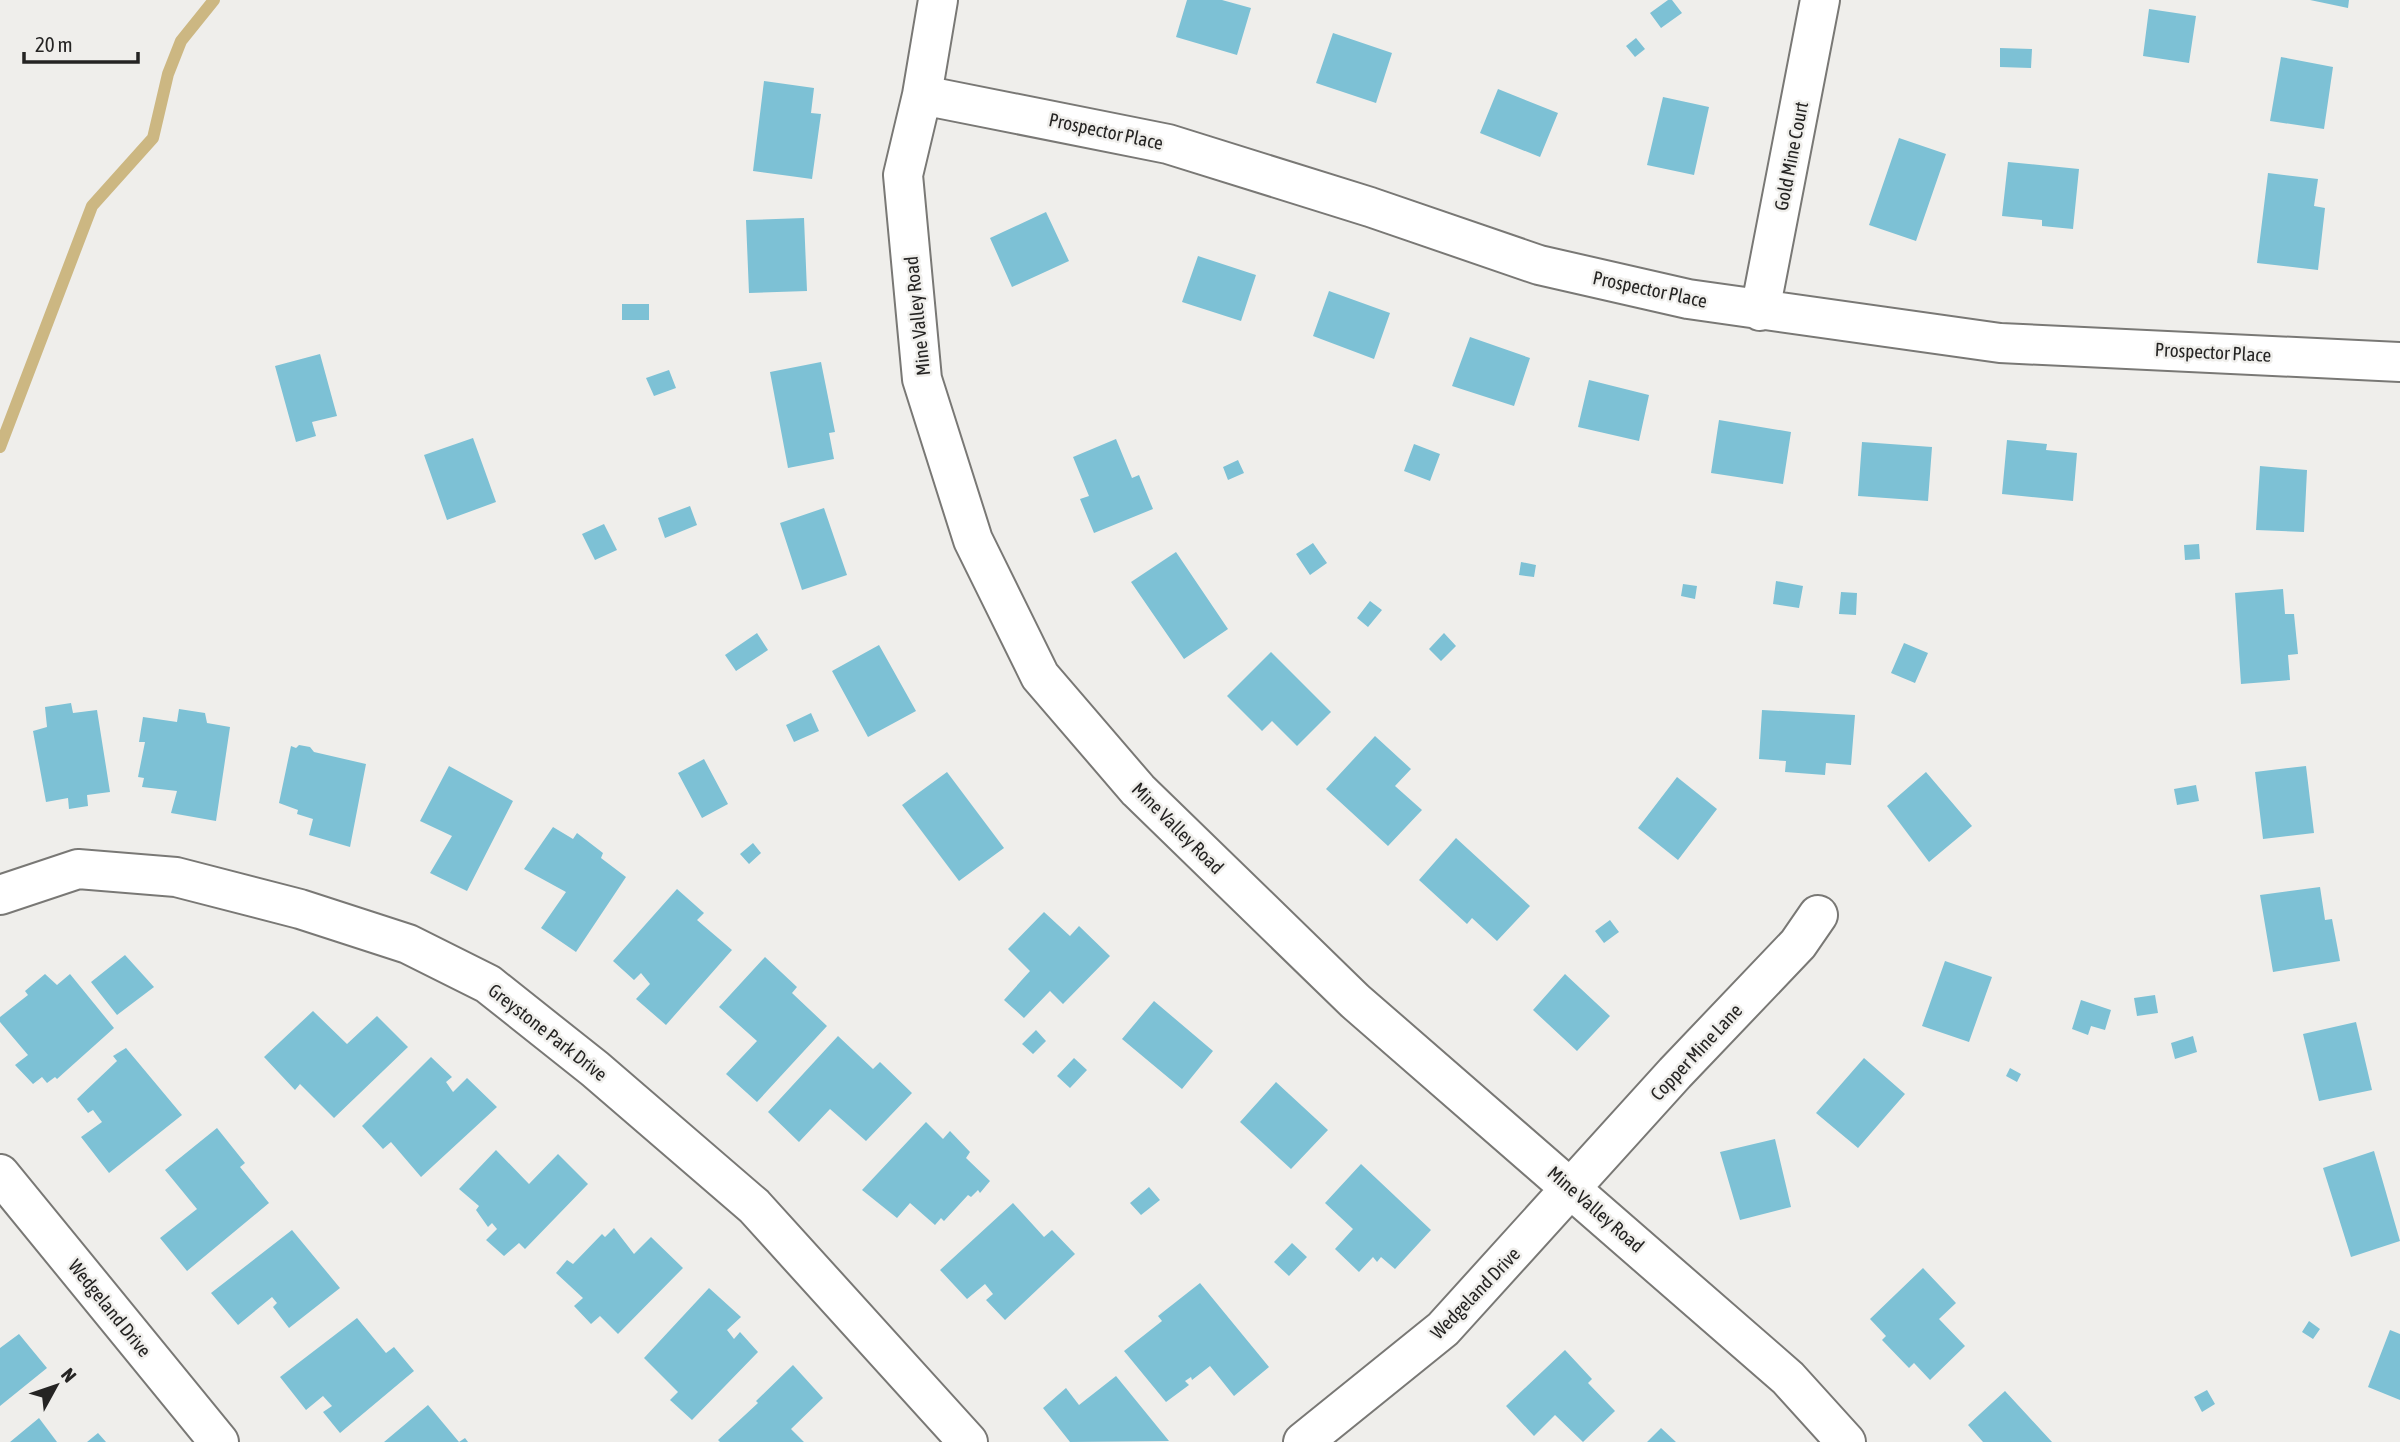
<svg xmlns="http://www.w3.org/2000/svg" width="2400" height="1442" viewBox="0 0 2400 1442" font-family="'Asap Condensed',sans-serif">
<rect width="100%" height="100%" fill="#efeeeb"/>
<g fill="none" stroke-linecap="round" stroke-linejoin="round">
<path stroke="#ccb782" stroke-width="12" d="M0,447L92,206L153,138L168,74L181,41L214,0"/>
</g>
<path fill="#7dc1d5" d="M1187,0H1222L1251,8L1237,55L1176,37Z
M1668,0H1672L1682,13L1661,28L1650,13Z
M2310,0H2349L2348,8Z
M2149,9L2196,16L2189,63L2143,56Z
M1333,33L1392,53L1376,103L1316,83Z
M1636,38L1645,49L1635,57L1626,46Z
M2000,48L2032,49L2031,68L2000,67Z
M2281,57L2333,67L2324,129L2270,121Z
M764,81L814,88L811,113L821,114L812,179L753,171Z
M1498,89L1558,113L1540,157L1480,133Z
M1663,97L1709,107L1694,175L1647,165Z
M1899,138L1946,154L1916,241L1869,225Z
M2008,162L2079,169L2073,229L2042,226V220L2002,216Z
M2268,173L2318,179L2314,206L2325,208L2318,270L2257,263Z
M1046,212L1069,261L1012,287L990,238Z
M804,218L807,291L749,293L746,220Z
M1198,256L1256,275L1241,321L1182,302Z
M1329,291L1390,313L1374,359L1313,336Z
M622,304H649V320H622Z
M1470,337L1530,358L1514,406L1452,386Z
M320,354L337,416L312,422L316,436L296,442L275,366Z
M821,362L835,432L829,433L834,459L788,468L770,372Z
M669,370L676,388L654,396L646,378Z
M1589,380L1649,395L1639,441L1578,427Z
M1719,420L1791,432L1783,484L1711,473Z
M473,438L496,502L447,520L424,455Z
M1116,439L1132,478L1139,475L1153,509L1094,533L1080,499L1089,496L1073,457Z
M2007,440L2047,444L2046,450L2077,453L2073,501L2002,494Z
M1862,442L1932,447L1928,501L1858,496Z
M1414,444L1440,454L1430,481L1404,471Z
M1238,460L1244,473L1228,480L1223,467Z
M2260,466L2307,470L2304,532L2256,530Z
M690,506L697,525L665,538L658,518Z
M824,508L847,575L802,590L780,523Z
M604,524L617,550L595,560L582,534Z
M1313,543L1327,563L1310,575L1296,554Z
M2199,544L2200,559L2185,560L2184,545Z
M1176,552L1228,629L1184,659L1131,582Z
M1521,562L1536,565L1534,577L1519,575Z
M1776,581L1803,586L1799,608L1773,604Z
M1683,584L1697,586L1695,599L1681,596Z
M2283,589L2285,614H2294L2298,654L2288,655L2290,680L2241,684L2235,593Z
M1841,592L1857,593L1856,615L1839,614Z
M1370,601L1382,610L1368,627L1357,618Z
M757,633L768,650L736,671L725,655Z
M1444,633L1456,646L1441,661L1429,649Z
M1904,643L1928,653L1915,683L1891,673Z
M879,645L916,711L868,737L832,671Z
M1271,652L1331,712L1297,746L1272,721L1262,731L1227,696Z
M71,703L73,713L97,710L110,792L87,795L88,806L69,809L68,798L46,802L33,731L47,727L45,707Z
M179,709L205,713L207,723L230,727L216,821L171,813L177,791L142,787L144,778L138,777L145,742H139L143,717L177,722Z
M1762,710L1855,715L1851,765L1826,763L1825,775L1785,772L1786,761L1759,759Z
M811,713L819,731L794,742L786,725Z
M1375,736L1411,769L1395,786L1422,810L1388,846L1326,789Z
M299,745L310,747L314,752L366,764L350,847L309,835L313,819L297,814L298,810L279,803L291,746L296,748Z
M704,759L728,804L702,818L678,773Z
M449,766L513,801L467,891L430,873L452,836L420,821Z
M2306,766L2314,833L2263,839L2255,772Z
M947,772L1004,848L959,881L902,805Z
M1926,772L1972,826L1929,862L1887,806Z
M1677,777L1717,809L1678,860L1638,828Z
M2196,785L2199,801L2177,805L2174,789Z
M553,827L573,839L577,833L603,853L601,858L626,877L576,952L541,928L566,892L524,869Z
M1456,838L1530,906L1497,941L1472,918L1467,924L1419,880Z
M753,843L761,853L749,864L740,854Z
M2320,887L2325,920L2332,919L2340,961L2273,972L2260,895Z
M677,889L704,913L697,920L732,950L666,1025L636,999L650,984L641,973L634,980L613,961Z
M1044,912L1070,936L1079,926L1110,956L1063,1004L1050,991L1024,1018L1004,1000L1030,971L1008,949Z
M1610,920L1619,932L1604,943L1595,931Z
M125,955L154,987L117,1015L91,982Z
M765,957L797,987L792,993L827,1026L757,1102L726,1074L757,1041L719,1007Z
M1945,961L1992,977L1969,1042L1922,1026Z
M45,974L57,985L70,974L114,1028L57,1079L55,1077L47,1083L42,1077L33,1084L15,1065L28,1055L0,1022V1017L28,995L25,991Z
M1565,974L1610,1016L1577,1051L1533,1010Z
M2155,995L2158,1013L2137,1016L2134,998Z
M2081,1000L2111,1010L2105,1030L2091,1026L2088,1035L2072,1029Z
M1154,1001L1213,1051L1182,1089L1122,1039Z
M313,1011L347,1044L377,1016L408,1047L334,1118L300,1084L295,1090L264,1057Z
M2356,1022L2372,1090L2319,1101L2303,1034Z
M1036,1030L1046,1041L1033,1054L1022,1044Z
M838,1036L873,1069L880,1062L912,1093L866,1141L830,1109L799,1142L768,1112Z
M2193,1036L2197,1052L2175,1059L2171,1043Z
M126,1048L182,1115L109,1173L81,1137L102,1122L93,1110L88,1113L77,1099L117,1061L113,1056Z
M431,1057L452,1077L446,1082L453,1092L467,1078L497,1107L421,1177L391,1142L383,1149L362,1126Z
M1074,1058L1087,1070L1070,1088L1057,1076Z
M1864,1058L1905,1094L1858,1148L1816,1113Z
M2010,1068L2021,1074L2017,1082L2006,1076Z
M1276,1082L1328,1130L1291,1169L1240,1122Z
M926,1122L943,1139L950,1131L970,1152L966,1158L990,1181L980,1193L978,1190L971,1197L968,1195L944,1221L941,1218L935,1225L910,1203L897,1218L862,1190Z
M217,1128L245,1163L240,1167L269,1203L187,1271L160,1238L197,1209L165,1170Z
M1775,1139L1791,1207L1740,1220L1720,1152Z
M496,1150L529,1184L558,1154L588,1184L525,1249L519,1243L504,1256L486,1240L497,1229L492,1223L488,1227L476,1210L479,1206L459,1189Z
M2374,1151L2400,1241L2351,1257L2323,1168Z
M1361,1164L1431,1230L1395,1269L1381,1257L1377,1262L1373,1257L1359,1272L1335,1249L1353,1229L1325,1203Z
M1149,1187L1160,1200L1141,1215L1130,1203Z
M1013,1203L1044,1237L1052,1230L1075,1254L1005,1320L986,1300L993,1294L985,1284L967,1299L940,1270Z
M614,1228L634,1254L651,1237L683,1268L618,1334L600,1316L591,1324L574,1306L583,1298L556,1273L567,1260L573,1264L602,1234L605,1237Z
M292,1230L340,1288L289,1328L273,1307L277,1303L272,1297L238,1325L211,1293Z
M1292,1243L1307,1257L1289,1276L1274,1262Z
M1923,1268L1956,1303L1939,1319L1965,1346L1930,1380L1914,1363L1909,1368L1882,1340L1886,1336L1870,1319Z
M1200,1283L1269,1367L1234,1396L1210,1366L1192,1380L1191,1377L1185,1381L1189,1385L1166,1402L1124,1351L1162,1321L1158,1316Z
M709,1288L741,1317L727,1330L734,1339L740,1332L758,1352L692,1420L670,1400L678,1392L644,1358Z
M357,1318L386,1353L394,1347L414,1371L340,1433L323,1412L332,1406L323,1396L306,1410L280,1377Z
M2309,1321L2320,1329L2313,1339L2302,1332Z
M2390,1330L2400,1334V1400L2368,1387Z
M19,1334L47,1368L0,1406V1348Z
M1565,1350L1592,1379L1588,1383L1615,1411L1583,1442L1555,1415L1534,1436L1506,1406Z
M793,1365L823,1398L791,1429L804,1442H720L718,1440L758,1403L756,1401Z
M1116,1376L1169,1441L1070,1442L1043,1408L1066,1388L1079,1405Z
M2207,1390L2215,1404L2202,1412L2194,1397Z
M2005,1391L2052,1442H1983L1968,1425Z
M428,1405L459,1442L465,1438L468,1442H384Z
M39,1418L57,1442H10Z
M1661,1428L1676,1442H1647Z
M98,1433L106,1442H87Z"/>
<g fill="none" stroke-linecap="round" stroke-linejoin="round">
<defs>
<path id="minor" d="M938,0L922,95L903,175L922,379L973,540L1040,676L1138,790L1355,1001L1788,1378L1846,1442
M922,95L1168,144L1370,207L1539,265L1688,299L2000,343L2400,362
M1760,311L1820,0
M0,895L78,869L176,877L300,909L408,944L488,984L595,1069L754,1206L968,1442
M0,1174L219,1442
M1303,1442L1443,1329L1675,1073L1798,944L1818,915"/>
</defs>
<use href="#minor" stroke="#797875" stroke-width="42"/>
<use href="#minor" stroke="#fff" stroke-width="38"/>
</g>
<g text-anchor="middle" dominant-baseline="central" stroke-width="5" stroke-linejoin="round" paint-order="stroke">
<g font-size="19" fill="#252423" stroke="#efeeeb">
<text transform="translate(1106 131) rotate(12)">Prospector Place</text>
<text transform="translate(1791 156) rotate(-79)">Gold Mine Court</text>
<text transform="translate(1650 289) rotate(12)">Prospector Place</text>
<text transform="translate(917 316) rotate(-96)">Mine Valley Road</text>
<text transform="translate(2213 352) rotate(3)">Prospector Place</text>
<text transform="translate(1178 828) rotate(45)">Mine Valley Road</text>
<text transform="translate(548 1032) rotate(38)">Greystone Park Drive</text>
<text transform="translate(1696 1052) rotate(-47)">Copper Mine Lane</text>
<text transform="translate(1596 1209) rotate(41)">Mine Valley Road</text>
<text transform="translate(1475 1293) rotate(-46)">Wedgeland Drive</text>
<text transform="translate(110 1308) rotate(51)">Wedgeland Drive</text>
</g>
</g>
<g transform="translate(56 1386) rotate(50)" stroke="#efeeeb" stroke-width="5" paint-order="stroke">
<path d="M0-5L12 26L0 18L-12 26Z" fill="#252423"/>
<text y="-10" font-size="19" font-weight="bold" text-anchor="middle" fill="#252423">N</text>
</g>
<path d="M24 52v10h114v-10" fill="none" stroke="#252423" stroke-width="3.5"/>
<text x="35" y="52" font-size="21" fill="#252423" stroke="#efeeeb" stroke-width="5" paint-order="stroke">20 m</text>
</svg>
